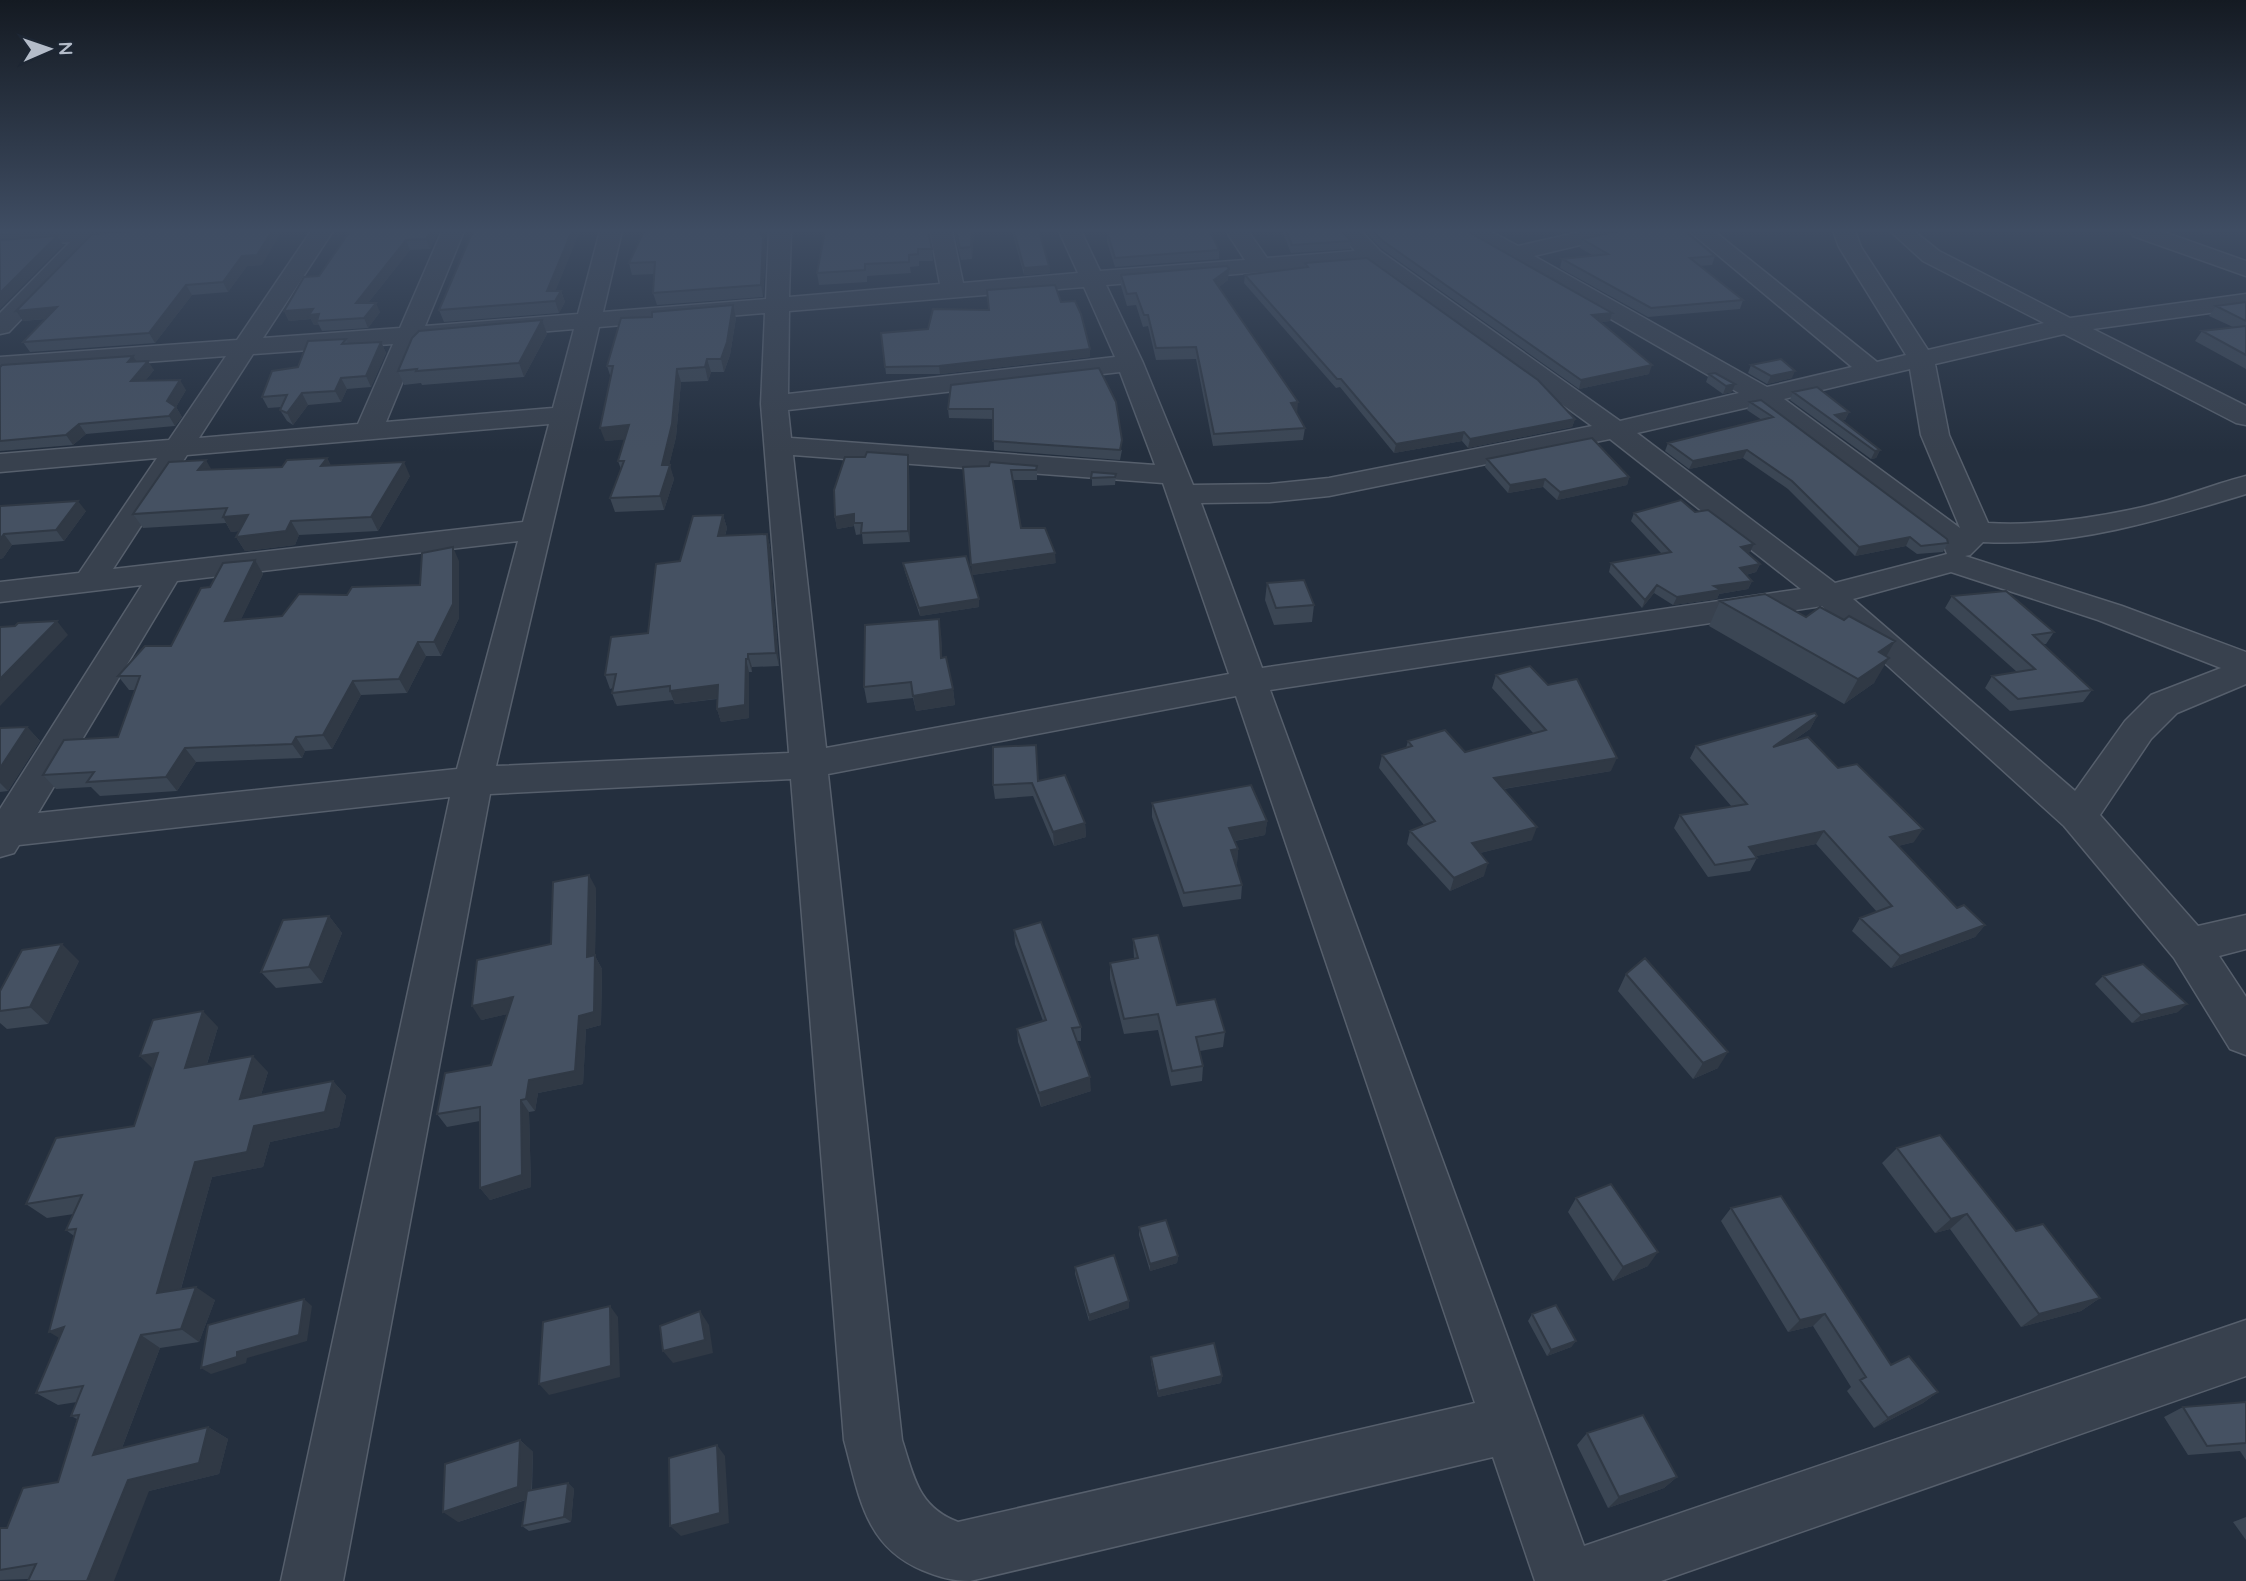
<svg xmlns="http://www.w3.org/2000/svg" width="2246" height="1581" viewBox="0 0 2246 1581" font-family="Quicksand,sans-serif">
<rect width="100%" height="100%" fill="#242f3e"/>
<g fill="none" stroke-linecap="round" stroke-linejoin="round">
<defs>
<path id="minor" d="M43,231H157L154,236L146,237L96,241L9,332L0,334V313L70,242L0,247V233Z
M311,231H333L263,338L400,328L442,231H464L425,326L578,314L600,231H622L603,312L766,299L769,231H791L789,297L940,284L930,231H952L963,283L1078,273L1059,231H1081L1100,271L1245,260L1226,231H1248L1267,258L1355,251L1338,231H1361L1380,251L1620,421L1739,393L1467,236L1464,231H1490L1518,246L1584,231H1621L1618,236L1534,256L1767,387L1852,367L1689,231H1714L1877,362L1906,355L1839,247L1833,231H1855L1861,247L1928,350L2044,323L1923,261L1890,231H1914L1939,251L2070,318L2246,294V308L2093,329L2246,406V425L2236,423L2064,334L1935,364L1949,435L1988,523C2039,526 2094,518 2143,507C2178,499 2211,485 2246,476V494C2161,520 2073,547 1983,542L1970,555L1965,556L2122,606L2246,652V684L2177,713L2151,739L2100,815L2198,926L2246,915V949L2219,956L2246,997V1055L2230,1049L2174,958L2064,826L1822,606L1270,690L1584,1546L2246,1320V1376L1661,1581H1535L1493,1457L970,1581C952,1581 939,1577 922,1570C864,1546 859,1494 844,1440L791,779L490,794L343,1581H281L450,797L19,845L14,853L0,857V809L142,585L0,602V582L79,573L157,458L0,472V454L169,440L226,356L0,373V357L237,340ZM1367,263L1592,426L1329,478L1270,484L1193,485L1143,363L1106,285ZM1084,287L1115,357L788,394L789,311ZM765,313L761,404L789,753L496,766L599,327ZM574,329L553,408L386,422L419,342ZM393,344L358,424L199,438L253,354ZM1910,369L1921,435L1960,528L1784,399ZM1120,372L1155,465L791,438L788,410ZM1758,405L1944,546L1947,554L1835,583L1637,433ZM549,424L523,522L113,569L187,455ZM1610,439L1801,589L1262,668L1201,503L1270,502L1329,496ZM793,455L1163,483L1229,674L826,748ZM518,541L457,769L38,813L177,581ZM1951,572L2098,620L2221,668L2151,695L2125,721L2075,791L1853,599ZM1236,696L1475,1403L958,1522C918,1507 914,1477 902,1440L828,774Z
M2130,231H2161L2246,261V276L2133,236Z"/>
</defs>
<use href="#minor" stroke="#565f6c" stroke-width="3"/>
<use href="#minor" fill="#38414e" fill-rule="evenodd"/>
</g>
<path fill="#3b4654" d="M131,231L262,265L247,266L228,292L192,295L155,343L30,352L23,342L46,319L23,321L16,311Z
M350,231H439L430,249L410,250L368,303L380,312L368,328L322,331L319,325H314L311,319L289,321L284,311L319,276Z
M580,231L555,291H561L565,302L559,313L444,322L439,310Z
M825,231L932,249L933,261H919V266L910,267L911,273L867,276V282L819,285L817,273Z
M954,231H974L972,259L961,260Z
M1012,231H1039L1049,266L1050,273L1024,275Z
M1107,231L1219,250V259L1115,267L1107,242Z
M1282,231H1342L1351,241L1350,249L1291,253Z
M1364,231H1467L1612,313L1610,321L1601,322L1649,374L1579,389L1382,249Z
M2195,231H2215L2208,235Z
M1582,239L1715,256L1712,265L1699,266L1743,300L1740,309L1648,317L1560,268L1562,259L1594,256L1580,248Z
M764,241L766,249L763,297L657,305L653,293L654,274L632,275L629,263Z
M1305,263L1575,419L1572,427L1468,448L1462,441L1394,453L1340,387L1336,388L1244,283L1245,275L1304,268Z
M1121,275L1228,280L1219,287L1305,428L1303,440L1213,446L1196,359L1156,360L1148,326L1143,327L1136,305L1127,306L1121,286Z
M1061,302L1090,349V357L940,374H886L881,333L928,329L989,310Z
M2246,302V369L2195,341L2202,331L2233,327L2209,316L2216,306Z
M736,318L730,355L724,372H711L708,381L681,382L676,437L669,465L674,479L664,510L615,512L610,498L621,469L618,461L625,439L605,441L611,378L607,366Z
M542,320L547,334L524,377L422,385L421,383L404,385L398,371Z
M346,339L348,343L381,342L386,353L371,387L347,389L341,402L308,405L293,425L287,421L280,410L282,407L268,408L262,397L298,367Z
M136,361L154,370L145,381L186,390L176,407L182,417L175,426L86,434L73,445L0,451V367Z
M1751,365L1792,378L1767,384L1748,373Z
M1715,373L1732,392L1723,394L1706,382L1709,374Z
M951,385L1122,450L1120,460L994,450L993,419L949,418L948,409Z
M1793,392L1849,412L1845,420H1842L1880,450L1876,458L1871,459L1790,400Z
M1761,400L1948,543L1943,552L1917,554L1906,546L1855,556L1788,489L1743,458L1689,469L1665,451L1668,443L1762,420L1747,410L1750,402Z
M327,458L331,466L410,476L378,531L299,535L295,545L245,551L236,537L239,531L231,532L226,523L143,528L133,514L212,470L282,467Z
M1487,459L1629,477L1627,485L1557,500L1543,487L1508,493L1485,467Z
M909,466L910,542L863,544L862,534L856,535L854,526L837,529L835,517Z
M989,466H1037V480H1013L1021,528L1056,563L972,575Z
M1092,472L1116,474L1115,485L1092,486Z
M0,506L86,511L64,541L12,545L3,558L0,559Z
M1695,512L1754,544L1750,552L1747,553L1760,564L1756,572L1746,575L1752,581L1748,589L1719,594L1717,599L1673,605L1654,593L1642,608L1609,572L1611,563L1662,554L1631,521L1634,513Z
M723,515L727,528L725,536L767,534L770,547L779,666L752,667V672H749V718L721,722L717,709V699L675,704L673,700L617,706L612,693L613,688L610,689L605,675L648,633L680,561Z
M255,560L263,574L241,619L282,616L347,595L420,585L459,561V618L441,656H426L407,693L361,695L332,749L305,751L302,758L196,762L177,791L100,796L91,787L56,789L43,775L118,737L135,690H129L118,676L171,646L210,587Z
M903,563L979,607L920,616L905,572Z
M1267,583L1314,605L1312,622L1274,625L1265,600Z
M1952,596L2054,632L2046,644H2043L2092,690L2083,702L2010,711L1985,688L1992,676L2017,672L1945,608Z
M1720,601L1806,617L1886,656L1874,683L1844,704L1709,626Z
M941,634L942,657L953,689L955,705L916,711L913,698L867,703L864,687Z
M1496,675L1611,771L1504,789L1532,840L1480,853L1484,876L1450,891L1407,844L1410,831L1424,825L1379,768L1382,755L1406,748L1408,741L1465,752L1533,733L1492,688Z
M1817,716L1810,729L1791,742L1838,768L1914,842L1898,846L1957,908L1985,925L1975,937L1891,968L1852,931L1860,918L1877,912L1816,844L1756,856L1757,858L1750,871L1708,877L1674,828L1680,815L1732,807L1690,758L1696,746Z
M27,727L40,741L8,791L0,792V728Z
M1038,781L1085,823L1086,837L1054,846L1033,796L995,799L993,785Z
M1152,803L1267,821L1265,835L1235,841L1238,849L1237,863L1236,864L1242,885L1241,899L1183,907L1152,817Z
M596,888L595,956L602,969L601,1025L586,1029L583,1084L538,1093L535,1111L529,1112L531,1187L490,1200L480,1188V1121L447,1127L437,1114L491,1065L507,1014L481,1020L551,944Z
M329,916L342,933L322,983L276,988L261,972Z
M1014,930L1081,1027V1041H1076L1091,1091L1041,1107L1018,1042L1017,1029L1043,1021L1015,944Z
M1133,939L1177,1005L1225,1032L1223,1047L1200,1051L1203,1066L1202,1081L1171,1086L1158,1030L1124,1034L1110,979V963L1134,959Z
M79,961L48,1024L7,1029L0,1023V991Z
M1626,974L1718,1068L1693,1079L1618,991Z
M2103,976L2178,1012L2132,1023L2095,984Z
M218,1027L207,1064L268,1072L261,1095L333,1081L346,1096L339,1127L270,1142L263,1167L212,1177L181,1289L215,1300L199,1342L160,1348L122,1448L208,1427L228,1439L219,1474L149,1491L29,1579L0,1580V1528H7L58,1482L77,1419L71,1416L77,1402L58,1405L36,1393L60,1338L74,1236L66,1230L74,1214L47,1218L26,1204L134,1126L153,1068L140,1056Z
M1897,1148L2100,1298L2081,1311L2021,1327L1950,1229L1935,1233L1882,1163Z
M1576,1198L1648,1266L1613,1281L1568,1212Z
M1731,1208L1891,1365L1938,1392L1923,1403L1874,1428L1847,1391L1851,1387L1813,1326L1788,1332L1721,1221Z
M1139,1227L1178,1256L1177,1263L1150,1271L1139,1235Z
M1075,1267L1129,1301V1308L1089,1321L1075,1274Z
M1532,1314L1576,1341L1571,1347L1547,1356L1528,1321Z
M1151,1357L1222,1376L1221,1383L1158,1397L1151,1363Z
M2246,1402V1460L2240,1451L2188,1455L2164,1417L2183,1407Z
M1587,1433L1677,1477L1664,1488L1608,1508L1577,1445Z
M520,1440L533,1452L532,1490L568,1483L574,1489L571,1522L529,1531L522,1526L526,1500L458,1522Z
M2246,1517V1540L2233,1522Z"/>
<path fill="#303945" d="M272,231H282L262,265L247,266L228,292L223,282L242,256Z
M431,231H439L430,249L426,239Z
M572,231H580L551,302L547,291Z
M761,231H766L764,241L766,249L763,297L761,285Z
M972,231H974L972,259L971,247Z
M1558,231H1573L1557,234Z
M57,236L63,245L0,309V293Z
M406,240L410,250L360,313L356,303Z
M1049,266L1050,273L1024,275V268Z
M1229,269L1228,280L1213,292L1214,280Z
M186,285L192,295L155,343L149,333Z
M561,291L565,302L559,313L555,301Z
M376,303L380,312L368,328L364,318Z
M733,305L736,318L730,355L724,372L721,359Z
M57,307L63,317L23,321L16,311Z
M313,309L319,314L317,321L319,325H314L311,319L289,321L284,311Z
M1612,313L1610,321L1590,324L1592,315Z
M542,320L547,334L524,377L519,363Z
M381,342L386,353L371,387L366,376Z
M1090,349V357L940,374L939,366Z
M133,356L139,365L128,362Z
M707,359L711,372L708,381L705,367Z
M148,361L154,370L137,391L131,381Z
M1652,365L1649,374L1579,389L1581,380Z
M677,369L681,382L676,437L667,474L670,465L674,479L664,510L660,496L662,465Z
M1795,371L1792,378L1767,384L1771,376Z
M341,378L347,389L341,402L335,391Z
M180,380L186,390L176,407L182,417L175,426L169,416L167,401Z
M1735,384L1732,392L1723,394L1726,386Z
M302,393L308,405L293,425L287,413Z
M1298,402L1297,414L1291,403Z
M1849,412L1845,420L1835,422V415Z
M1575,419L1572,427L1468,448L1470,439Z
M79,424L86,434L73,445L66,435Z
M629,425L633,439L605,441L600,428Z
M1464,432L1462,441L1394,453L1396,444Z
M1747,450L1743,458L1689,469L1693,461Z
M1880,450L1876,458L1871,459L1875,451Z
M908,455L909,466L910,542L908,531Z
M327,458L334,472L321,466Z
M206,460L214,474L198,470Z
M404,462L410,476L378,531L371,517Z
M1629,477L1627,485L1557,500L1560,492Z
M1545,479L1543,487L1508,493L1510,485Z
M78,501L86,511L64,541L56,530Z
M854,514V526L837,529L835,517Z
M248,515L256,529L231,532L223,517Z
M723,515L727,528L721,549L718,536Z
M291,521L299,535L295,545L245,551L236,537Z
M4,534L12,545L3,558L0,559V539Z
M767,534L770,547L779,666L776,653Z
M1910,537L1906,546L1855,556L1859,547Z
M1754,544L1750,552L1737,556L1741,547Z
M453,547L459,561V618L441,656L434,642Z
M1055,553L1056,563L972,575L971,565Z
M255,560L263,574L234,634L225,621Z
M1760,564L1756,572L1737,577L1740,568Z
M1752,581L1748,589L1719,594L1717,599L1673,605L1677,597L1714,586Z
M1657,585L1654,593L1642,608L1645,600Z
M979,599V607L920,616L919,608Z
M939,619L941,634L943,673L941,658Z
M57,621L68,635L0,706V679Z
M1895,641L1883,662L1889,658L1874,683L1844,704L1858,679L1879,652Z
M418,642L426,656L407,693L399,679Z
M748,654L752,667V672L748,659Z
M746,659L749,672V718L721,722L717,709Z
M353,681L361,695L332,749L323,735Z
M718,685L722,698L675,704L670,691Z
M953,689L955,705L916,711L913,696Z
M1817,716L1810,729L1766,759L1773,747Z
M27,727L40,741L8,791L0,783V768Z
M296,737L305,751L302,758L292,744Z
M185,748L196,762L177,791L166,777Z
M1617,758L1611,771L1490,791L1494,778Z
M1267,821L1265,835L1228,842L1229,828Z
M1085,823L1086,837L1054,846L1053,832Z
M1537,827L1532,840L1468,856L1472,843Z
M1923,829L1914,842L1882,850L1890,837Z
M1824,831L1816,844L1742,859L1749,847Z
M1238,849L1237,863L1230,865L1231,850Z
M1488,863L1484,876L1450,891L1454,878Z
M589,875L596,888L595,956L602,969L601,1025L586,1029L583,1084L538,1093L535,1111L526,1099L529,1080L579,1016Z
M329,916L342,933L322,983L309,967Z
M1985,925L1975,937L1891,968L1900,956Z
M62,944L79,961L48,1024L30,1007Z
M513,997L521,1011L481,1020L472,1006Z
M2187,1004L2178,1012L2132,1023L2141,1015Z
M203,1011L218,1027L201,1083L185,1068Z
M1728,1052L1718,1068L1693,1079L1703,1063Z
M158,1053L156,1072L140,1056Z
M253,1056L268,1072L255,1114L240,1099Z
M1090,1077L1091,1091L1041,1107L1039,1093Z
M333,1081L346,1096L339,1127L270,1142L263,1167L212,1177L176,1306L157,1293L195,1162Z
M521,1100L529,1112L531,1187L490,1200L480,1188Z
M1967,1214L1950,1229L1935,1233L1951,1219Z
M1658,1252L1648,1266L1613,1281L1623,1267Z
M1178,1256L1177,1263L1150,1271V1264Z
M196,1287L215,1300L199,1342L181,1329Z
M2100,1298L2081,1311L2021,1327L2039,1314Z
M304,1299L312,1306L307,1341L247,1358L246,1363L211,1374L201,1368L237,1352Z
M1129,1301V1308L1089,1321V1315Z
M610,1306L618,1317L620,1377L549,1395L539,1384Z
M700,1311L709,1325L713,1353L673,1363L663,1351Z
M1825,1314L1813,1326L1788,1332L1800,1320Z
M64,1327L71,1345L49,1332Z
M141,1335L160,1348L115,1466L93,1455Z
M1576,1341L1571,1347L1547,1356L1551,1350Z
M1222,1376L1221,1383L1158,1397V1391Z
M1938,1392L1923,1403L1874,1428L1888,1418Z
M208,1427L228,1439L219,1474L149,1491L114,1581H87L128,1480Z
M520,1440L533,1452L531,1498L458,1522L443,1512Z
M717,1445L725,1456L729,1523L681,1536L670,1526Z
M1677,1477L1664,1488L1608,1508L1619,1497Z
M568,1483L574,1489L571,1522L564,1517Z"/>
<path fill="#455162" stroke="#303945" stroke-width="2" d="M131,231H272L257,255L242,256L223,282L186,285L149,333L23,342L57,307L16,311L92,234Z
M350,231H431L426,239L406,240L356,303H376L364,318L317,321L319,314L309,315L313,309L284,311L304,277L319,276Z
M473,231H572L547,291H561L555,301L439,310Z
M644,231H761V234L763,238L761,285L653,293L655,262L629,263Z
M825,231H928L932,249H918V254L909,255V262L865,264V270L817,273Z
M956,231H972L971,247L960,248Z
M1014,231H1039L1049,266L1024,268Z
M1107,231H1210L1219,250L1115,258Z
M1286,231H1342L1351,241L1292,245Z
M1373,231H1467L1612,313L1592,315L1652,365L1581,380L1383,241Z
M1619,231H1685L1715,256L1690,258L1743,300L1651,308L1562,259L1608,254L1582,239Z
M57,236L0,293V240Z
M1367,258L1538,380L1575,419L1470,439L1464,432L1396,444L1341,379H1337L1245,275L1308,267L1305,263Z
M1227,266L1229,269L1214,280L1298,402L1291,403L1305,428L1214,434L1196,347L1156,348L1148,315H1144L1136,293L1127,294L1121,275Z
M1055,285L1061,302L1075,301L1081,314L1090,349L939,366L885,367L881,333L928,329L933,309L989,310L987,290Z
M2246,302V321L2216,306Z
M733,305L727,342L721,359H707L705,367L677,369L672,424L662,465H670L660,496L610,498L624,461H618L629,425L600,428L613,366H607L621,318L652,317V312Z
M542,320L519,363L416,371L417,369L398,371L412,338L419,331Z
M2246,326V355L2202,331Z
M346,339L342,344L381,342L366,376L341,378L335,391L302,393L287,413L280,410L287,395L262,397L272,371L298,367L308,341Z
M133,356L128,362L148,361L131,381L180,380L167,401L176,407L169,416L79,424L66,435L0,441V367L2,365Z
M1781,359L1795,371L1771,376L1751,365Z
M1099,368L1116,402L1122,440L1120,450L993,441V409H948L951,385Z
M1715,373L1735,384L1726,386L1709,374Z
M1817,387L1849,412L1835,415L1880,450L1875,451L1793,392Z
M1761,400L1947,539L1948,543L1921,546L1910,537L1859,547L1792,481L1747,450L1693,461L1668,443L1773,417L1750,402Z
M1592,438L1629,477L1560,492L1545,479L1510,485L1487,459Z
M867,452L908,455V531L861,533L862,523H854V514L835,517L834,490L845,457H865Z
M327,458L321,466L404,462L371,517L291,521L286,531L236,537L248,515L223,517L227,508L133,514L169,462L206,460L198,470L282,467L287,460Z
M990,462L1037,466L1036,470H1011L1021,528H1045L1055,553L971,565L963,467L989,466Z
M1092,472L1116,474L1115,477L1091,478Z
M1681,500L1695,512L1708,510L1754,544L1741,547L1760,564L1740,568L1752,581L1714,586L1721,590L1677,597L1657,585L1645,600L1611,563L1671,552L1634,513Z
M78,501L56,530L4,534L0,539V506Z
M723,515L718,536L767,534L776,653L748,654V659H746L745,705L717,709L718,685L670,691V686L612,693L616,674L605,675L611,637L648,633L656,564L680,561L693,516Z
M453,547V604L434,642H418L399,679L353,681L323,735L296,737L292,744L185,748L166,777L87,782L94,772L43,775L64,740L118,737L140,676H118L145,646H171L201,588L210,587L223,563L255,560L225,621L282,616L299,594L347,595L352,587L420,585L422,553Z
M966,556L979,599L919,608L903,563Z
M1304,580L1314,605L1276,608L1267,583Z
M2006,591L2054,632L2033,635L2092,690L2018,699L1992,676L2035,669L1952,596Z
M1765,594L1806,617L1820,607L1844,620L1849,616L1895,641L1879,652L1889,658L1858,679L1720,601Z
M939,619L941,658L946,657L953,689L913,696L911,682L864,687L865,625Z
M57,621L0,679V627L15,626L18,623Z
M1530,666L1548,685L1577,679L1617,758L1494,778L1537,827L1472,843L1488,863L1454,878L1410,831L1435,821L1382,755L1412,746L1408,741L1445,730L1465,752L1546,730L1496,675Z
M1815,713L1817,716L1773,747L1808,737L1838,768L1857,764L1923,829L1890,837L1957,908L1964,905L1985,925L1900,956L1860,918L1892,906L1824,831L1749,847L1757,858L1715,865L1680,815L1747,804L1696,746Z
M27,727L0,768V728Z
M1036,745L1038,781L1065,775L1085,823L1053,832L1032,783L993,785V747Z
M1251,785L1267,821L1229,828L1238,849L1231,850L1242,885L1184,893L1152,803Z
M589,875L587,957L595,955L594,1012L579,1016L575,1071L529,1080L526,1099L521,1100L522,1175L480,1188V1107L437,1114L445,1073L491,1065L513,997L472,1006L477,960L551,944L553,882Z
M329,916L309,967L261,972L283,920Z
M1041,922L1081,1027L1072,1028L1090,1077L1039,1093L1017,1029L1046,1020L1014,930Z
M1158,935L1177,1005L1215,999L1225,1032L1196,1037L1203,1066L1172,1071L1158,1014L1124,1019L1110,963L1138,958L1133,939Z
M62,944L30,1007L0,1011V991L22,950Z
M1645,958L1728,1052L1703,1063L1626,974Z
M2143,964L2187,1004L2141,1015L2103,976Z
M203,1011L185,1068L253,1056L240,1099L333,1081L325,1112L254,1126L247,1152L195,1162L157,1293L196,1287L181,1329L141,1335L93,1455L208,1427L199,1463L128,1480L87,1581H28L36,1564L0,1570V1528H7L23,1488L58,1482L79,1415L71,1416L83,1386L36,1393L64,1327L49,1332L76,1229L66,1230L82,1195L26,1204L56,1138L134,1126L158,1053L140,1056L153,1020Z
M1940,1135L2016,1231L2043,1224L2100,1298L2039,1314L1967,1214L1951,1219L1897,1148Z
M1611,1184L1658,1252L1623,1267L1576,1198Z
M1781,1196L1891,1365L1909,1356L1938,1392L1888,1418L1860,1380L1866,1377L1825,1314L1800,1320L1731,1208Z
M1166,1220L1178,1256L1150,1264L1139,1227Z
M1114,1255L1129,1301L1089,1315L1075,1267Z
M304,1299L299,1335L237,1352V1357L201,1368L208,1325Z
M1556,1305L1576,1341L1551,1350L1532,1314Z
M610,1306L611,1366L539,1384L543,1322Z
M700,1311L705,1340L663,1351L660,1326Z
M1214,1343L1222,1376L1158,1391L1151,1357Z
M2246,1402V1443L2207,1446L2183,1407Z
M1643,1415L1677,1477L1619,1497L1587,1433Z
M520,1440L518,1487L443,1512L445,1464Z
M717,1445L720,1513L670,1526L669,1458Z
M568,1483L564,1517L522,1526L527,1491Z"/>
<linearGradient id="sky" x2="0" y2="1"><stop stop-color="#141a22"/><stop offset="0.51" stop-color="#3f4d63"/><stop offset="1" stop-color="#3f4d63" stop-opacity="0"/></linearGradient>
<rect width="2246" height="452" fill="url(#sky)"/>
<g transform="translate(49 49) rotate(88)" stroke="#1d2633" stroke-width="5" paint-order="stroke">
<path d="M0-5L12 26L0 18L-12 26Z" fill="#b4bcc9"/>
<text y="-10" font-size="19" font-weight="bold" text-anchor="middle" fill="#b4bcc9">N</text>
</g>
</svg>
